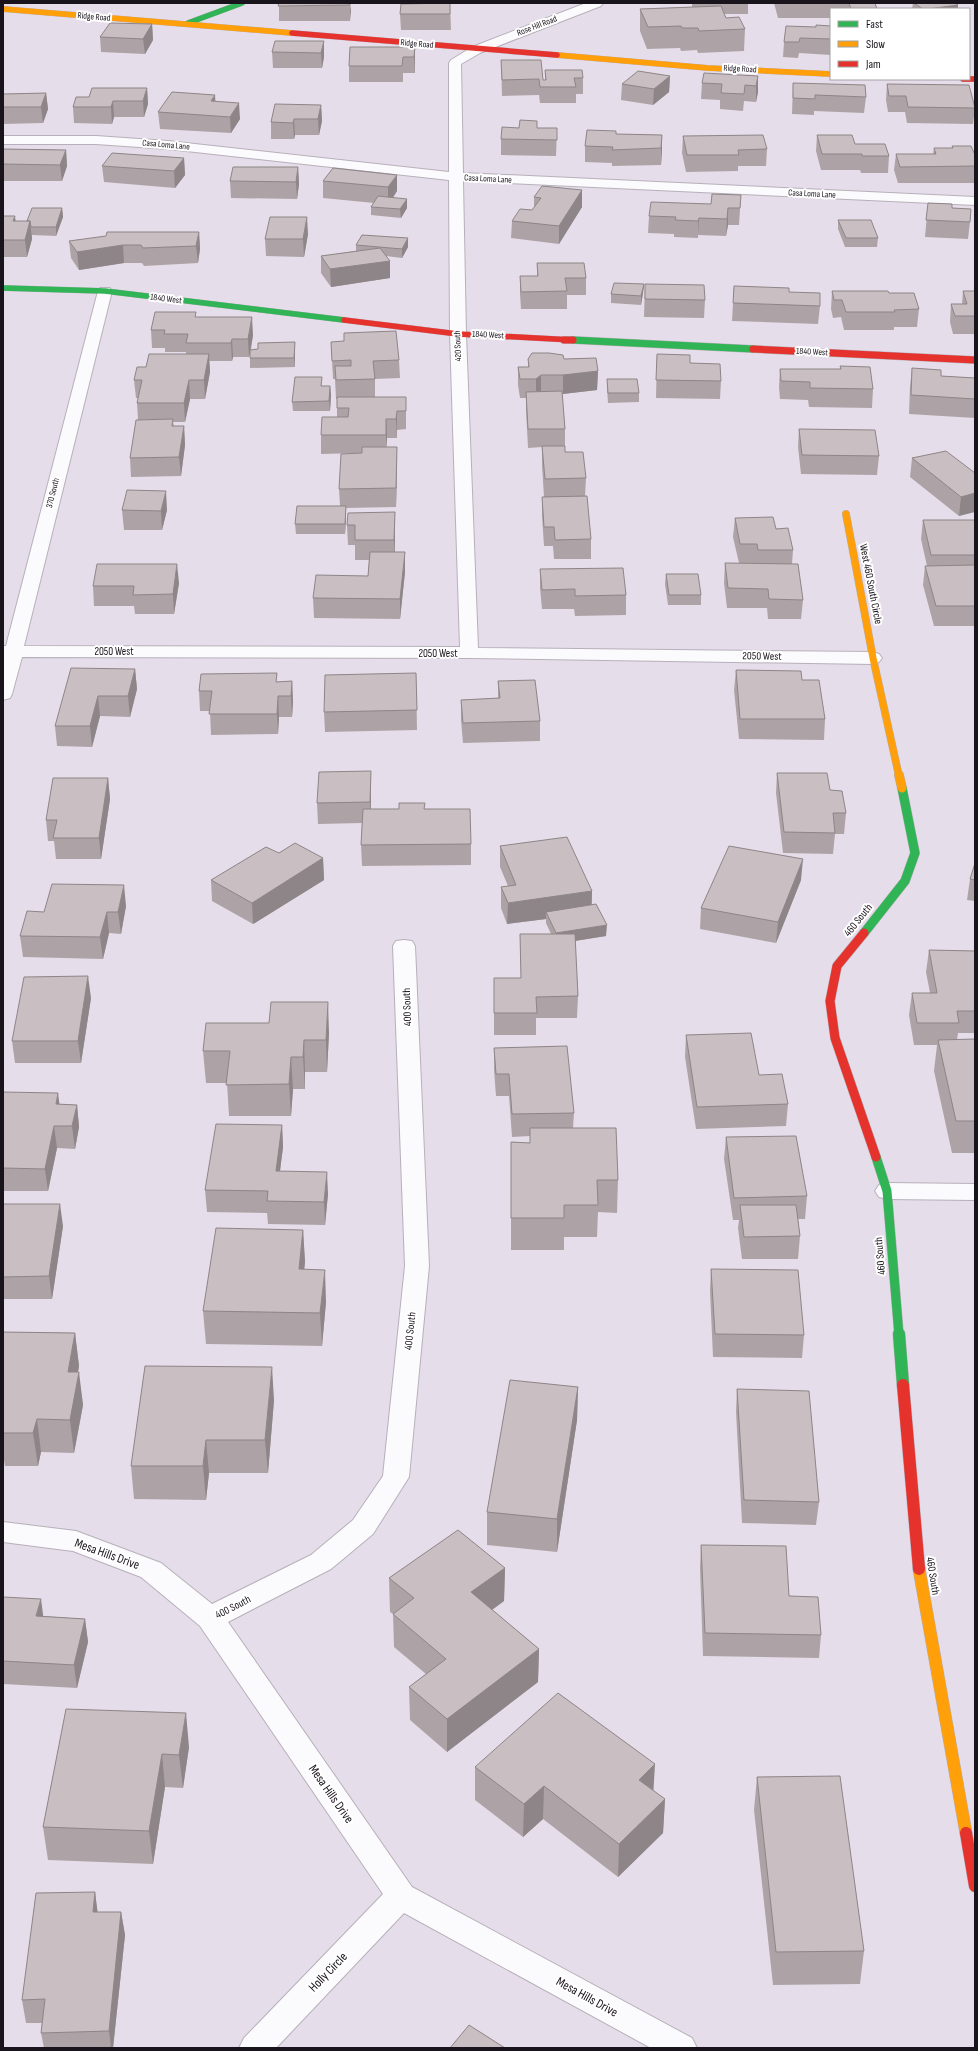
<svg xmlns="http://www.w3.org/2000/svg" width="978" height="2051" viewBox="0 0 978 2051" font-family="'Sofia Sans Condensed',sans-serif">
<rect width="100%" height="100%" fill="#e6ddea"/>
<g fill="none" stroke-linecap="round" stroke-linejoin="round">
<defs>
<path id="street" d="M586,3H603L601,6L480,53L461,64L463,173L975,197V205L463,181L466,334L478,648L873,652L879,654L882,658L879,662L873,664L469,658L22,657L12,694L10,698L3,700V646H6L98,291L100,288H110L112,291L24,646L460,647L450,334L449,180L168,149L96,144H3V136H96L168,141L449,172V63L451,60L472,47Z
M404,940L412,941L415,946L429,1266L409,1477L373,1534L331,1569L228,1622L412,1887L692,2038L697,2048H651L404,1913L276,2048H239L244,2038L383,1894L200,1626L141,1577L73,1551L3,1542V1522L76,1531L161,1563L212,1604L311,1555L353,1520L383,1476L405,1266L393,946L396,941Z
M887,1183L975,1184V1200L887,1199L879,1197L875,1191L879,1185Z"/>
<path id="fast-far3" d="M188,23L242,3
M3,288L105,291L344,320
M573,340L583,341"/>
<path id="fast-far2" d="M573,340L753,349"/>
<path id="fast-far1" d="M864,933L905,881L915,853L902,788
M876,1157L887,1191L899,1335"/>
<path id="fast" d="M899,1334L903,1385"/>
<path id="slow-far3" d="M3,9L292,33
M557,55L708,68L831,74"/>
<path id="slow-far2" d="M846,514L873,658L899,776"/>
<path id="slow-far1" d="M899,775L902,788"/>
<path id="slow" d="M919,1569L966,1833"/>
<path id="jam-far3" d="M292,33L557,55
M963,79H975
M344,320L458,334L573,340"/>
<path id="jam-far2" d="M564,340H573
M753,349L975,360"/>
<path id="jam-far1" d="M864,933L837,966L830,1001L835,1038L876,1157"/>
<path id="jam" d="M903,1385L919,1569
M966,1833L975,1886"/>
</defs>
<use href="#street" stroke="#b7b0ba" stroke-width="2"/>
<use href="#fast-far3" stroke="#b7b0ba" stroke-width="6"/>
<use href="#fast-far2" stroke="#b7b0ba" stroke-width="8"/>
<use href="#fast-far1" stroke="#b7b0ba" stroke-width="10"/>
<use href="#fast" stroke="#b7b0ba" stroke-width="13"/>
<use href="#slow-far3" stroke="#b7b0ba" stroke-width="6"/>
<use href="#slow-far2" stroke="#b7b0ba" stroke-width="8"/>
<use href="#slow-far1" stroke="#b7b0ba" stroke-width="10"/>
<use href="#slow" stroke="#b7b0ba" stroke-width="13"/>
<use href="#jam-far3" stroke="#b7b0ba" stroke-width="6"/>
<use href="#jam-far2" stroke="#b7b0ba" stroke-width="8"/>
<use href="#jam-far1" stroke="#b7b0ba" stroke-width="10"/>
<use href="#jam" stroke="#b7b0ba" stroke-width="13"/>
<use href="#street" fill="#fbfafc" fill-rule="evenodd"/>
<use href="#fast-far3" stroke="#30b455" stroke-width="5.5"/>
<use href="#fast-far2" stroke="#30b455" stroke-width="7"/>
<use href="#fast-far1" stroke="#30b455" stroke-width="9"/>
<use href="#fast" stroke="#30b455" stroke-width="12"/>
<use href="#slow-far3" stroke="#ff9f0a" stroke-width="5.5"/>
<use href="#slow-far2" stroke="#ff9f0a" stroke-width="7"/>
<use href="#slow-far1" stroke="#ff9f0a" stroke-width="9"/>
<use href="#slow" stroke="#ff9f0a" stroke-width="12"/>
<use href="#jam-far3" stroke="#e5322d" stroke-width="5.5"/>
<use href="#jam-far2" stroke="#e5322d" stroke-width="7"/>
<use href="#jam-far1" stroke="#e5322d" stroke-width="9"/>
<use href="#jam" stroke="#e5322d" stroke-width="12"/>
</g>
<path fill="#ada3a6" d="M279,3H350V21H279Z
M450,3L451,30H401L400,14Z
M692,3H748V14H724L726,18L745,29L744,51L698,53L697,50L681,51L680,48L647,49L640,31V9L692,7Z
M774,3H875L877,9H831V18H778Z
M913,3H955L958,5V9H912Z
M152,24L153,40L145,54L101,52L100,37Z
M831,26V55L799,53L798,58L783,57L784,42Z
M324,41V57L322,68H273L272,52Z
M415,47V73H403V82H349V66Z
M501,60L543,80H545V70L583,78V94H576V103H540L539,95L502,96Z
M670,76L669,92L653,105L621,100L622,84Z
M758,76V92L756,102L744,101L743,111L720,109V100L701,99L702,83Z
M793,83L866,97L864,113L814,111V115L792,114Z
M887,84L975,108L973,124L907,123L905,112H888L886,100Z
M147,88L148,104L144,117H114L112,124L74,123L73,107L89,97Z
M46,93L48,109L43,123L3,124V94Z
M216,102L240,119L231,133L160,129L158,112Z
M321,105L322,121L319,135H295L294,139H271V122Z
M537,121V128H557L556,156L501,155V139L519,128Z
M616,134L662,135L661,165L612,166V163L585,162V146Z
M817,135L855,144L889,156L888,173H861L860,170H821L816,151Z
M683,136L767,149L766,166H738V171L686,172L682,153Z
M952,146L975,155V183H898L894,170L896,154H933L934,148H952Z
M3,149L66,150L67,166L62,181H3Z
M184,158L185,175L175,188L104,182L102,166Z
M298,167L299,184L297,199L231,198L230,181Z
M397,175V191L393,198L407,208L401,218L371,215V207L374,203L323,198V181Z
M582,190V207L559,244L511,238L512,221L532,210L534,208V197Z
M741,195L739,225H728L726,236L698,235V238L674,237V234L648,233L649,216L711,204Z
M928,203L952,208L970,222L968,239L925,237Z
M62,208L63,217L56,236L32,235V239L27,257H3V216L16,221H27Z
M838,220L878,238L877,247H845L838,229Z
M199,232L200,249L198,263L144,266L142,263H124L79,270L71,258L69,241Z
M308,234L304,257L266,256L265,239Z
M408,238V247L402,258L386,256L390,261V278L331,287L321,273V256L356,251V245Z
M537,263L586,278V295H567V309H521L520,294V276H537Z
M644,284L643,293L641,305L611,303V294Z
M645,284L705,300L704,318L644,317Z
M734,286L820,306L818,324L732,321Z
M832,291L889,293L919,309L917,327H894V330H844L841,317L833,318L831,309Z
M963,291H975V334H953L950,322L951,304H962Z
M196,317L253,335L251,350L258,349L295,342V367L250,368V353L249,357H233L232,361H209L210,372L205,399H190L185,422H173L174,426H184L185,445L181,476L131,477L130,458L138,420L137,403L138,398H136L134,380L146,367L186,354V352H165V348H152L151,330Z
M331,342L399,360L400,378L375,379V397H406V429L397,430V438H387L386,447H397V465L396,507L346,508V516L345,534H296L295,524L340,506L339,489L362,453L321,454V435L337,417V399H336L335,379H333Z
M657,354L690,363L721,381L720,399L656,398Z
M528,359H564L598,371L597,390L562,394L565,429V452L586,478L585,496L591,539V559H554L553,546H544L542,516V497H544L542,465V447L528,448L526,410V398H520L518,385V367H528Z
M840,366L873,389L872,408L809,407L808,400L780,399L779,387L780,369H840Z
M912,368L941,376L975,378V418L909,414L910,387Z
M607,379L639,393V402L608,403L607,389Z
M322,386H330L331,395L330,411H293L292,402Z
M799,429L879,456L877,475L801,474L798,447Z
M912,458L975,473L959,516L910,477Z
M122,510H167L162,530H124Z
M395,512V552L405,572L400,619L314,618L313,598L368,576L369,560H355V545H348L347,525Z
M735,518L776,529L793,550L792,564L803,600L801,619H768L767,608H727L724,583L725,563L755,564L739,563L733,537Z
M923,520H975V626H934L923,585L925,566H927L921,539Z
M540,569L626,595V615L575,616L574,609H542L540,588Z
M666,574L701,595V605H668L665,584Z
M179,583L174,614H135L134,606H94L93,586Z
M135,669L137,689L130,717L100,716L92,747L57,746L55,726Z
M736,670L802,680L825,719L824,740L739,739L734,690Z
M416,673L417,730L325,732L324,712Z
M292,681L293,702L292,717H279L278,734L211,735L210,711H200L199,691L277,682Z
M498,681L540,721V741L463,743L461,720V700L498,698Z
M371,771V809H425L471,844V865L362,866L361,845L362,823L318,824L317,803Z
M777,773L830,790L846,813L844,834H835L833,854L783,853L776,793Z
M108,778L110,799L101,859H56L54,841H48L46,820Z
M500,846L592,891V905L606,936L575,941L578,996L577,1018H536V1035H494V978H521L520,934H551L546,923V919L507,924L501,908V887L508,886L500,867Z
M279,853L323,858L324,880L253,924L212,901L211,880Z
M975,863V901L967,900L970,879Z
M801,880L776,943L700,929L701,908Z
M126,906L121,934L109,933L103,959L23,957L20,936Z
M929,950L975,951V1033H958L957,1040L975,1039V1153H952L934,1071L937,1045H914L909,1015L912,993H930L926,972Z
M91,998L81,1063H15L12,1041Z
M329,1033L327,1072H305V1089H293L291,1116H229L227,1083H206L203,1051Z
M686,1035L759,1075L788,1104L786,1126L696,1129L685,1057Z
M494,1048L574,1113L573,1128L618,1180L617,1213L598,1212L597,1237H564V1250H511V1142L530,1143V1136L512,1137L509,1096H496L494,1070Z
M3,1092L60,1104L77,1105L79,1127L75,1149L57,1148L48,1191H3Z
M282,1125L283,1147L280,1171L328,1194L325,1225L268,1224L267,1213L207,1212L205,1190Z
M726,1137L807,1196L805,1219H798L800,1236L798,1259H742L738,1228L739,1220H733L724,1159Z
M3,1204L63,1226L52,1299H3Z
M303,1230L305,1262L304,1269L326,1302L322,1346L206,1344L203,1311Z
M711,1269L804,1335L802,1358L713,1357L710,1291Z
M3,1332L75,1333L79,1366L78,1372L83,1405L74,1453L41,1452L38,1466H5L3,1454Z
M578,1387L577,1420L557,1552L487,1545V1512Z
M737,1389L819,1502L816,1525L742,1523L736,1412Z
M274,1400L268,1473H209L206,1500L134,1499L131,1466Z
M701,1545L789,1596L821,1635L819,1658L703,1656L700,1568Z
M505,1568L504,1601L492,1610L539,1649L538,1682L447,1752L410,1720L409,1687L426,1674L394,1647L393,1614L390,1612L389,1578Z
M3,1597L43,1616L85,1619L88,1642L77,1688L3,1684Z
M66,1709L189,1747L183,1788L165,1787L153,1864L48,1860L43,1827Z
M475,1767L654,1791L665,1799L663,1833L618,1877L543,1819L523,1837L475,1800Z
M757,1777L864,1951L860,1984L773,1985L754,1810Z
M95,1892L97,1912H121L125,1935L113,2048H44L41,2033L42,2023H26L22,2000Z"/>
<path fill="#8d8587" d="M350,3L351,11L350,21Z
M958,5V9H928Z
M152,24L153,40L145,54L143,39Z
M324,41V57L322,68L321,53Z
M415,47V73L414,57Z
M670,76L669,92L653,105L654,89Z
M758,76V92L756,102V86Z
M147,88L148,104L144,117L143,101Z
M46,93L48,109L43,123L41,107Z
M215,95L216,111L211,101Z
M113,101L114,117L112,124L111,107Z
M239,103L240,119L231,133L230,117Z
M321,105L322,121L319,135L318,119Z
M294,119L295,135L294,139L293,123Z
M662,135V151L661,165V148Z
M66,150L67,166L62,181L60,165Z
M184,158L185,175L175,188L174,171Z
M298,167L299,184L297,199L296,182Z
M397,175V191L388,204V187Z
M582,190V207L559,244V226Z
M407,199V208L401,218L400,209Z
M62,208L63,217L56,236V227Z
M728,208V225L726,236L727,219Z
M15,216L17,233L13,221Z
M307,217L308,234L304,257L303,239Z
M699,218L698,235V238V221Z
M30,221L32,239L27,257L25,240Z
M199,232L200,249L198,263L196,246Z
M408,238V247L402,258V249Z
M123,245L124,263L79,270L77,252Z
M390,261V278L331,287L330,269Z
M644,284L643,293L641,305V296Z
M252,317L253,335L249,357L248,339Z
M232,339L233,357L232,361L231,343Z
M295,342V367L294,358Z
M209,354L210,372L205,399L204,380Z
M598,371L597,390L563,394V375Z
M541,375V393L536,398V379Z
M189,380L190,399L185,422L184,403Z
M330,386L331,395L330,411L329,401Z
M397,411V438L396,419Z
M386,419L387,438L386,453Z
M184,426L185,445L181,476L179,457Z
M397,447V465L396,507V488Z
M166,491L167,510L162,530L161,511Z
M975,493V512L959,516L961,497Z
M346,506V516L345,534V524Z
M395,512V559L394,540Z
M405,552V572L400,619V599Z
M177,564L179,583L174,614L173,594Z
M135,669L137,689L130,717L128,696Z
M292,681L293,702L292,717L291,696Z
M98,696L100,716L92,747L90,726Z
M278,696L279,717L278,734L277,714Z
M371,771V823L370,802Z
M108,778L110,799L101,859L99,838Z
M323,858L324,880L253,924L252,903Z
M803,859L801,880L776,943L778,922Z
M124,885L126,906L121,934L118,912Z
M592,891L591,912H546V919L507,924L508,903Z
M107,912L109,933L103,959L100,937Z
M607,925L606,936L555,944L556,933Z
M88,976L91,998L81,1063L78,1041Z
M328,1002L329,1033L327,1072L326,1040Z
M304,1040L305,1072V1089L303,1057Z
M291,1057L293,1089L291,1116L289,1084Z
M58,1093L61,1116L58,1127L56,1104Z
M77,1105L79,1127L75,1149L72,1126Z
M282,1125L283,1147L277,1194L276,1171Z
M54,1126L57,1148L48,1191L45,1169Z
M327,1172L328,1194L325,1225L324,1202Z
M60,1204L63,1226L52,1299L49,1276Z
M303,1230L305,1262L301,1302L299,1269Z
M325,1270L326,1302L322,1346L320,1313Z
M75,1333L79,1366L72,1404L68,1372Z
M272,1367L274,1400L268,1473L265,1440Z
M79,1372L83,1405L74,1453L70,1420Z
M578,1387L577,1420L557,1552V1519Z
M37,1419L41,1452L38,1466L33,1433Z
M206,1440L209,1473L206,1500L203,1466Z
M505,1568L504,1601L471,1625V1592Z
M41,1599L44,1622L36,1616Z
M85,1619L88,1642L77,1688L74,1665Z
M539,1649L538,1682L447,1752V1719Z
M186,1713L189,1747L183,1788L179,1755Z
M162,1754L165,1787L153,1864L149,1831Z
M655,1764L653,1798L639,1780Z
M544,1786L543,1819L523,1837L524,1804Z
M665,1799L663,1833L618,1877L619,1844Z
M95,1892L98,1915L93,1912Z
M121,1912L125,1935L113,2048H111L109,2031Z"/>
<path fill="#c9bec1" stroke="#8d8587" d="M279,3H350V5L278,6Z
M450,3V14H400L401,4Z
M849,3H875L877,9H851Z
M914,3H955L958,5L928,9H923Z
M721,6L726,18L739,17L745,29L699,31L698,28H682L681,26L648,27L640,9Z
M110,23L152,24L143,39L100,37Z
M816,25L831,26V39L800,38L799,42H784L786,26L816,27Z
M275,41H324L321,53L272,52Z
M350,47H415L414,57H403L402,66H349Z
M501,60H541L543,80H546L545,70H582L583,78H574L576,87H540L539,79L502,80Z
M638,71L670,76L654,89L622,84Z
M704,73L758,76L756,86L745,85L744,94L721,93L722,84L702,83Z
M793,83L865,85L866,97L815,95V99L793,98Z
M887,84L969,85L975,108L908,107L906,96H889Z
M92,88H147L143,101H113L111,107H73L76,97H89Z
M172,92L215,95L211,101L239,103L230,117L158,112Z
M46,93L41,107H3V94Z
M275,104L321,105L318,119H294L293,123L271,122Z
M520,120L537,121V128H557V140L501,139L502,127L519,128Z
M587,130L616,131V134L662,135L661,148L612,150L613,147L585,146Z
M763,135L767,149L738,150L739,155H687L683,136Z
M817,135H852L855,144H885L889,156H862V154H822Z
M952,146H971L975,155V166L900,167L896,154H936L934,148H953Z
M3,149L66,150L60,165L3,164Z
M112,153L184,158L174,171L102,166Z
M233,167H298L296,182L230,181Z
M333,168L397,175L388,187L323,181Z
M542,186L582,190L559,226L512,221L520,209L532,210L541,198L534,197Z
M712,194L741,195L740,208H728L727,219L699,218L698,221L675,220L676,217L649,216L651,202L711,204Z
M378,196L407,199L400,209L371,207Z
M928,203L952,204V208L971,209L970,222L926,220Z
M32,208H62L56,227H31L30,221H27Z
M3,216H15L13,221H30L25,240H3Z
M270,217H307L303,239H265Z
M838,220H871L878,238H846Z
M107,232H199L196,246L143,248L141,245H123L77,252L69,241L106,236Z
M362,235L408,238L402,249L356,245Z
M380,248L390,261L330,269L321,256Z
M537,263H584L586,278H565L567,291L521,292L520,276H538Z
M614,283L644,284L641,296L611,294Z
M645,284L704,285L705,300L645,299Z
M734,286L789,288V292L820,293V306L733,303Z
M832,291H888L889,293H914L919,309L894,310L895,312H846L842,300H834Z
M963,291H975V316H955L951,304H967Z
M155,312H196L195,317H252L248,339H232L231,343H186L188,334H164L165,330H151Z
M396,331L399,360L373,361L375,379L336,380L335,366H351V360L332,361L331,342L344,341V333Z
M295,342L294,358H250V350L258,349V343Z
M532,353H549L563,355L564,359L596,358L598,371L563,375H541L536,379H520L518,367H529L528,359Z
M149,354H209L204,380H189L184,403H137L142,380H134L137,367H146Z
M657,354L690,355V363L720,364L721,381L656,380Z
M840,366L870,367L873,389L810,388V382L781,381L780,369H841Z
M912,368L941,370V376L975,378V399L911,395Z
M295,377H322L321,386H330L329,401L292,402Z
M607,379H637L639,393H608Z
M562,391L565,429H528L526,392Z
M337,397H406V411H397L396,419H386V435H321L322,417H348L349,408H337Z
M173,419L172,426H184L179,457L130,458L136,420Z
M799,429L875,430L879,456L802,455Z
M542,446H565V452H583L586,478L545,479Z
M362,447H397L396,488L339,489L341,454L362,453Z
M946,451L975,473V493L961,497L912,458Z
M127,490L166,491L161,511L122,510Z
M587,496L591,539L555,540L554,527H544L542,497Z
M297,506H346L345,524H295Z
M395,512L394,540H355V525H347L348,513Z
M773,517L776,529L788,528L793,550H758L757,544H740L735,518Z
M923,520H975V555H931Z
M370,552H405L400,599L313,598L316,575L368,576Z
M725,563L798,564L803,600L769,599L768,589L728,588Z
M97,564H177L173,594L133,595L134,586H93Z
M975,565V606H936L925,566Z
M623,568L626,595L575,596V589L542,590L540,569Z
M666,574H698L701,595H669Z
M71,668L135,669L128,696H98L90,726H55Z
M736,670L801,671L802,680H819L825,719H740Z
M277,673L276,682L292,681L291,696H278L277,714H209L212,691H199L201,674Z
M416,673L417,710L324,712L325,675Z
M535,680L540,721L463,723L461,700L500,698L498,681Z
M371,771L370,802L317,803L319,772Z
M777,773H827L830,790L842,791L846,813H833L835,833L784,832Z
M53,778H108L99,838H53L57,820H46Z
M399,803H425L424,809H470L471,844L361,845L363,809H399Z
M567,837L592,891L508,903L501,887L516,885L500,846Z
M295,843L323,858L252,903L211,880L266,847L279,853Z
M729,846L803,859L778,922L701,908Z
M975,863V880L970,879Z
M52,884L124,885L118,912H107L100,937L20,936L27,911L44,912Z
M596,904L607,925L556,933L546,912Z
M520,934H575L578,996L536,997L537,1013H494V978H521Z
M929,950L975,951V1011H957L959,1023H917L912,993H937Z
M88,976L78,1041H12L24,977Z
M271,1002H328L326,1040H304L303,1057H291L289,1084L226,1085L230,1051H203L206,1023H269Z
M751,1033L759,1075L782,1074L788,1104L697,1107L686,1035Z
M975,1039V1121H956L938,1040Z
M567,1046L574,1113L512,1114L509,1074H496L494,1048Z
M3,1092L58,1093L56,1104L77,1105L72,1126H54L45,1169L3,1168Z
M216,1124L282,1125L276,1171L327,1172L324,1202L267,1201L268,1191L205,1190Z
M530,1128H616L618,1180H597L598,1205H564V1218H511V1142L530,1143Z
M796,1136L807,1196L734,1198L726,1137Z
M3,1204H60L49,1276L3,1277Z
M740,1205H796L800,1236L744,1237Z
M216,1228L303,1230L299,1269L325,1270L320,1313L203,1311Z
M711,1269L798,1270L804,1335L715,1334Z
M3,1332L75,1333L68,1372H79L70,1420L37,1419L33,1433H3Z
M145,1366L272,1367L265,1440H206L203,1466H131Z
M510,1380L578,1387L557,1519L487,1512Z
M737,1389L809,1391L819,1502L744,1500Z
M458,1530L505,1568L471,1592L539,1649L447,1719L409,1687L446,1659L393,1614L414,1598L389,1578Z
M701,1545L786,1546L789,1596L818,1597L821,1635L705,1633Z
M3,1597L41,1599L36,1616L85,1619L74,1665L3,1661Z
M558,1693L655,1764L639,1780L665,1799L619,1844L544,1786L524,1804L475,1767Z
M66,1709L186,1713L179,1755L162,1754L149,1831L43,1827Z
M840,1776L864,1951L776,1952L757,1777Z
M95,1892L93,1912H121L109,2031L41,2033L45,1999L22,2000L36,1893Z
M469,2025L505,2048H450Z"/>
<g text-anchor="middle" dominant-baseline="central" stroke-width="4" stroke-linejoin="round" paint-order="stroke">
<g font-size="9" fill="#19131b" stroke="#fff">
<text transform="translate(94 17) rotate(5)">Ridge Road</text>
<text transform="translate(537 26) rotate(-21)">Rose Hill Road</text>
<text transform="translate(417 44) rotate(5)">Ridge Road</text>
<text transform="translate(740 69) rotate(3)">Ridge Road</text>
<text transform="translate(166 145) rotate(5)">Casa Loma Lane</text>
<text transform="translate(488 179) rotate(3)">Casa Loma Lane</text>
<text transform="translate(812 194) rotate(3)">Casa Loma Lane</text>
<text transform="translate(166 299) rotate(7)">1840 West</text>
<text transform="translate(488 335) rotate(3)">1840 West</text>
<text transform="translate(458 346) rotate(-92)">420 South</text>
<text transform="translate(812 352) rotate(3)">1840 West</text>
<text transform="translate(53 493) rotate(-76)">370 South</text>
</g>
<g font-size="11" fill="#19131b" stroke="#fff">
<text transform="translate(871 584) rotate(79)">West 460 South Circle</text>
<text x="114" y="651">2050 West</text>
<text x="438" y="653">2050 West</text>
<text transform="translate(762 656) rotate(1)">2050 West</text>
<text transform="translate(858 920) rotate(-51)">460 South</text>
<text transform="translate(407 1007) rotate(-92)">400 South</text>
<text transform="translate(880 1256) rotate(-95)">460 South</text>
<text transform="translate(410 1331) rotate(-84)">400 South</text>
<text transform="translate(933 1576) rotate(81)">460 South</text>
<text transform="translate(233 1607) rotate(-27)">400 South</text>
</g>
<g font-size="13" fill="#19131b" stroke="#fff">
<text transform="translate(107 1554) rotate(20)">Mesa Hills Drive</text>
<text transform="translate(331 1794) rotate(55)">Mesa Hills Drive</text>
<text transform="translate(328 1972) rotate(-46)">Holly Circle</text>
<text transform="translate(587 1997) rotate(29)">Mesa Hills Drive</text>
</g>
</g>
<rect width="978" height="2051" fill="none" stroke="#19131b" stroke-width="8"/>
<rect x="830" y="8" width="140" height="72" fill="#ffffff" stroke="#a3a1a4"/>
<rect x="838" y="21" width="20" height="6" fill="#30b455" stroke="#a3a1a4"/>
<text x="866" y="28" font-size="12" fill="#19131b">Fast</text>
<rect x="838" y="41" width="20" height="6" fill="#ff9f0a" stroke="#a3a1a4"/>
<text x="866" y="48" font-size="12" fill="#19131b">Slow</text>
<rect x="838" y="61" width="20" height="6" fill="#e5322d" stroke="#a3a1a4"/>
<text x="866" y="68" font-size="12" fill="#19131b">Jam</text>
</svg>
